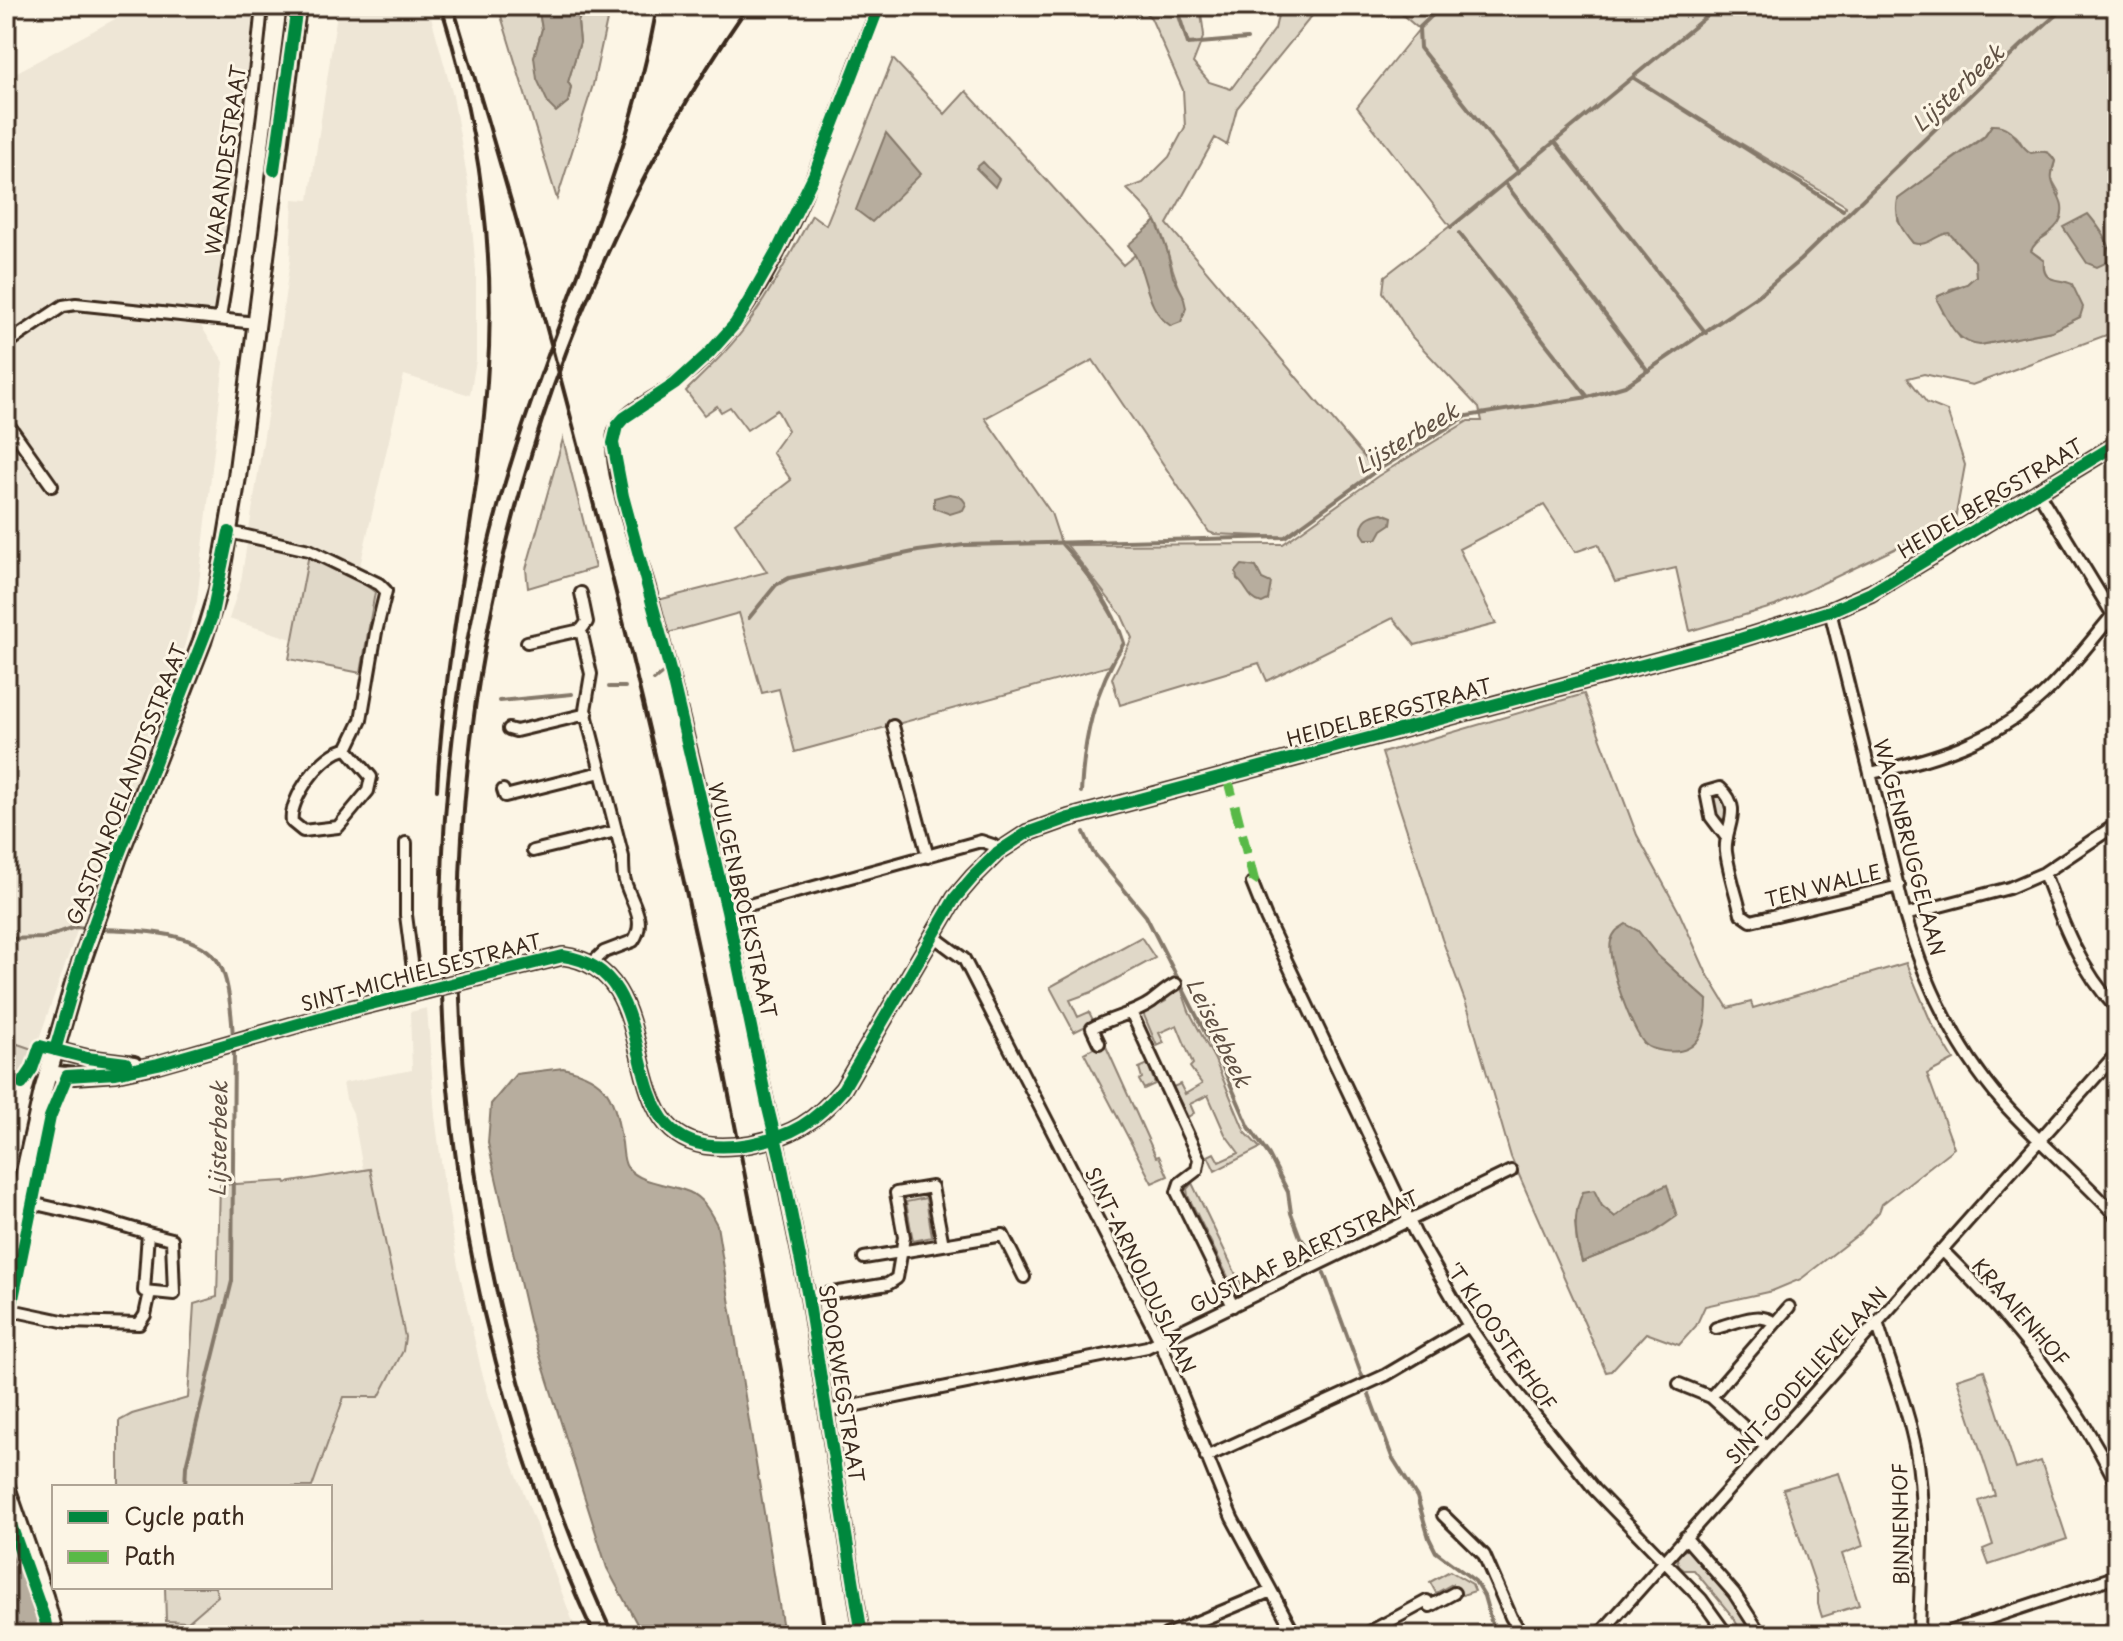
<svg xmlns="http://www.w3.org/2000/svg" width="2123" height="1641" viewBox="0 0 2123 1641" font-family="'Playpen Sans',sans-serif">
<rect width="100%" height="100%" fill="#fcf5e5"/>
<filter id="ink" filterUnits="userSpaceOnUse"><feTurbulence type="fractalNoise" baseFrequency=".0125" numOctaves="2"/><feDisplacementMap in="SourceGraphic" scale="16" xChannelSelector="R" yChannelSelector="G"/><feConvolveMatrix kernelMatrix="1 2 1 2 8 2 1 2 1" color-interpolation-filters="sRGB"/></filter>
<g filter="url(#ink)">
<path fill="#eee6d6" d="M139,6H260L228,241L215,300L216,313L201,326L224,362L197,601L184,647L130,796L108,843L35,1050L6,1040V78Z
M338,6H428L453,96L468,182L476,271V360L470,395L404,375L360,566L310,547L292,639L229,619L241,581L277,353L290,260L293,199L309,200Z
M427,1008L435,1116L444,1184L458,1266L481,1369L496,1420L578,1635H187L188,1622L218,1596L215,1587H330V1487H312L344,1397L369,1169L363,1170L353,1113L346,1099L343,1083L412,1070L410,1012Z"/>
<path fill="#e0d8c8" stroke="#8e8173" stroke-width="2" fill-rule="evenodd" d="M498,6H538L542,29L534,57L568,102L571,87L568,82L580,42L578,22L583,6H610L593,85L557,199Z
M1138,6H1200L1204,35L1193,63L1209,82L1231,89L1275,29L1280,6H1320L1237,108L1227,145L1215,138L1167,224L1376,471L1285,537L1214,534L1209,532L1093,360L985,418L1051,513L1061,543L1090,580L1119,628L1124,643L1109,666L795,752L779,689L762,693L739,613L668,633L658,600L767,572L735,523L791,480L772,452L788,430L777,410L747,430L730,407L721,412L717,406L704,415L686,391C708,369 731,348 749,322C773,288 792,251 812,215L826,225L893,59L945,114L966,91L1123,265L1136,254L1142,272L1183,295C1170,272 1169,246 1157,223C1150,211 1137,199 1127,189L1143,183L1169,157L1185,127L1183,90L1151,18Z
M1392,6H2117V348L2109,334L1972,385L1924,374L1908,378L1927,403L1947,411L1965,465L1955,520L1775,606L1690,631L1676,568L1615,582L1598,544L1575,552L1544,505L1459,549L1496,624L1415,645L1393,618L1267,681L1259,663L1120,705L1112,678L1132,638L1122,616L1067,545L1283,544L1378,476L1468,421H1482L1479,408L1412,337L1383,292L1385,276L1450,226L1357,107L1419,29ZM1682,108L1846,206V207L1843,210ZM1992,125C1999,128 2011,131 2016,136C2021,140 2022,148 2028,151C2039,158 2045,143 2055,161L2051,178L2060,194L2047,235L2033,244L2031,251L2044,260C2042,277 2050,281 2066,282L2080,317L2051,331L1981,345L1960,338L1940,305L1950,289L1967,284L1976,276L1975,261L1949,233C1935,234 1928,244 1913,243L1898,221V199L1984,136Z
M563,439L595,568L528,588L526,569Z
M309,554L354,577L375,592L361,673L289,659Z
M1584,694L1637,835L1679,912L1706,972L1728,1008L1751,1002L1753,1008L1906,963L1931,1022L1954,1060L1927,1074L1954,1148L1882,1204L1879,1212L1860,1233L1801,1279L1772,1291L1705,1306L1696,1326L1679,1345L1646,1333L1611,1371L1606,1372L1511,1157L1469,1012L1442,939L1382,753ZM1638,931L1657,955L1707,1000L1645,1045L1620,990ZM1657,1188L1650,1235L1582,1262L1577,1244L1575,1222L1602,1206L1615,1217Z
M1716,794H1721L1729,812L1724,820L1715,815L1712,797Z
M1141,937L1155,958L1092,992L1070,1000L1078,1017L1089,1012L1094,1022L1074,1032L1050,987Z
M1181,988L1189,1011L1215,1060L1245,1132L1260,1148L1215,1171L1208,1156L1214,1153L1219,1162L1239,1153L1225,1134L1208,1095L1190,1104L1194,1113L1188,1117L1173,1087L1180,1084L1185,1094L1202,1084L1190,1067L1193,1064L1177,1025L1159,1033L1164,1043L1157,1046L1143,1013L1166,1001L1165,996Z
M6,1040L35,1050L32,1061L19,1081L6,1132Z
M1104,1042L1156,1157L1159,1156L1168,1176L1152,1183L1084,1053Z
M1148,1064L1155,1084L1144,1089L1139,1080L1142,1078L1139,1068Z
M370,1169L405,1337L403,1351L379,1397H344L312,1487H119V1421L132,1414L188,1398L194,1304L217,1297L220,1185L285,1181L286,1183Z
M1192,1183L1245,1293L1238,1297L1188,1196L1187,1189Z
M926,1198L932,1237L913,1241L906,1202Z
M1984,1370L2016,1469L2041,1461L2067,1539L1989,1565L1983,1549L1993,1545L1979,1501L1995,1495L1957,1379Z
M1839,1473L1863,1546L1842,1554L1859,1605L1822,1617L1818,1604V1592L1783,1489Z
M1689,1548L1696,1552L1741,1608L1756,1635H1743L1733,1617L1694,1570H1684L1679,1566L1676,1555Z
M1450,1571L1472,1584L1475,1591L1459,1596L1452,1584L1436,1593L1430,1582Z
M165,1587H215L218,1596L188,1622L166,1621Z"/>
<path fill="#b7ad9e" stroke="#85796b" stroke-width="2" d="M538,6H583L578,22L580,42L568,82L571,87L568,102L556,112L549,105L537,79L534,57L542,29Z
M1992,125C2014,124 2016,144 2031,153C2043,151 2049,150 2055,161C2053,167 2051,175 2052,180C2055,195 2066,200 2061,218C2056,233 2036,237 2031,251L2044,261C2041,283 2057,278 2072,284L2083,307L2080,317L2052,331L1980,345C1955,343 1948,320 1937,300L1938,296L1967,284L1976,276L1975,261L1949,233C1936,234 1927,248 1913,243C1901,229 1894,218 1898,199L1984,137Z
M886,133L921,174L872,222L856,210Z
M983,162L999,179L995,187L976,168Z
M2088,214C2099,227 2111,243 2112,260L2097,267L2087,263L2063,227Z
M1156,221L1167,250L1173,277L1183,295L1186,308L1181,322L1171,326C1142,307 1149,269 1128,245Z
M949,494C958,495 962,496 966,504L963,510L950,514L934,508V498Z
M1382,513L1392,517L1391,524L1382,530L1377,539H1366L1362,533C1361,519 1370,515 1382,513Z
M1242,565L1256,567L1262,579L1271,583L1268,600L1262,603C1247,599 1248,587 1237,579L1236,572Z
M1626,924L1638,931L1657,955L1707,1000C1707,1030 1699,1056 1664,1051C1658,1050 1650,1049 1646,1045C1632,1033 1606,960 1611,941C1614,931 1618,929 1626,924Z
M563,1068C611,1079 614,1099 622,1143C623,1151 623,1161 627,1167C642,1185 669,1183 689,1192C703,1198 710,1212 717,1225L784,1635H643L607,1568L529,1321L488,1143L491,1104L516,1074Z
M1667,1185L1677,1216L1650,1235L1582,1262C1575,1238 1572,1215 1583,1192L1594,1190L1602,1206L1615,1217L1641,1197Z
M6,1523L39,1619L42,1635H6Z"/>
<g fill="none" stroke-linecap="round" stroke-linejoin="round">
<path stroke="#85796b" stroke-width="4" d="M1176,6L1188,44L1247,39
M1442,6L1419,28L1420,48L1519,172
M1634,78L1843,210
M1555,142L1706,333
M1505,183L1648,371
M1451,227L1719,6
M1459,233L1588,397
M1061,543C1086,570 1113,607 1124,643C1094,689 1084,739 1081,792
M749,618L776,585L789,578L918,551L964,545L1285,537L1376,471L1467,416L1588,397L1625,386L1759,295L1800,260L2022,45L2066,6
M654,680L664,672
M609,687H625
M499,701L572,694
M1084,832L1093,852L1146,916L1225,1072L1249,1127L1269,1155L1288,1192L1291,1213L1300,1237L1313,1255
M99,929C134,930 202,930 220,965C229,981 232,1019 233,1038
M6,939L44,938L75,927L90,928
M1324,1273L1362,1376
M1369,1395L1392,1457L1417,1497L1429,1538L1436,1552L1475,1581L1484,1596L1495,1635
M185,1487L186,1466L232,1281L234,1047"/>
<defs>
<path id="minor" d="M220,318C237,214 252,111 262,6
M6,344L63,306L76,304L256,323
M6,421L52,486
M2038,492L2116,620
M229,532L309,550L379,584L386,591L376,632L361,720L347,749
M1830,611L1905,915C1925,985 1956,1049 2004,1104C2040,1144 2081,1177 2117,1217
M581,630L587,622L581,593
M527,642L581,630L591,674L585,710L623,857C623,863 623,871 624,877C628,899 649,919 633,941L604,952L592,963
M893,726L928,857
M509,729L516,731L587,714
M347,749L371,777L368,791L338,827L303,831L292,822C288,799 324,751 347,749Z
M1871,773C1935,759 1994,741 2043,695C2068,672 2090,642 2112,616
M503,790L505,796L601,772
M1727,838L1711,817L1706,792L1720,788C1745,810 1723,828 1726,852C1729,873 1736,894 1741,914L1751,921L1899,886
M406,843V915L416,993
M533,851L616,831
M2044,873C2062,922 2080,970 2117,1009
M1252,883L1266,918L1415,1233L1469,1326L1503,1375L1595,1490L1701,1599L1727,1635
M727,911L981,841L993,845L998,852
M1905,915L2009,888L2044,873L2117,824
M933,936L964,959L1160,1341L1232,1518L1295,1635
M1131,1012L1199,1159L1197,1170L1180,1183L1177,1192L1233,1306
M1099,1043L1092,1028C1110,1018 1134,1014 1151,1002C1159,996 1166,989 1176,984
M776,1140C758,1065 744,989 728,914C705,805 678,695 649,587C640,554 604,459 615,430C622,412 658,396 674,384C696,368 719,346 736,323C804,228 834,112 879,6
M18,1200L101,1219L148,1233L144,1291L174,1294L172,1239L148,1233
M1942,1250C2015,1322 2071,1392 2117,1484
M864,1258L1003,1235L1024,1277
M808,1297L888,1284L897,1278L904,1237L896,1193L932,1187L943,1245
M6,1309L67,1322L139,1324L145,1315L150,1292
M1877,1322C1890,1365 1908,1408 1916,1451C1927,1511 1920,1575 1919,1635
M1716,1328C1733,1324 1759,1310 1774,1323
M1679,1384L1711,1397L1766,1447
M1711,1397L1789,1307
M827,1411L1147,1347L1511,1171
M1206,1457L1386,1375L1469,1326
M1443,1515L1484,1555L1511,1617L1522,1635
M1685,1537L1734,1593L1761,1635
M1166,1635L1271,1591
M1364,1635L1427,1601L1430,1606L1454,1593
M1599,1635L2117,1053
M1939,1635L2117,1576"/>
<path id="tertiary" d="M776,1140L808,1297L862,1635
M6,1481L46,1596L57,1635"/>
<path id="secondary" d="M55,1050L87,1058L134,1064
M48,1073L74,1076L116,1073L158,1064L351,1009L563,956C683,972 592,1172 750,1144C792,1136 815,1122 843,1089L955,898L973,877L998,852L1027,833L1069,818L1740,639L1830,611L1871,593L2117,444"/>
<path id="primary" d="M6,1257L43,1091L74,984L118,857L202,642L218,590L237,477L297,6"/>
</defs>
<use href="#minor" stroke="#3b2a1e" stroke-width="16"/>
<use href="#tertiary" stroke="#3b2a1e" stroke-width="18"/>
<use href="#secondary" stroke="#3b2a1e" stroke-width="20"/>
<use href="#primary" stroke="#3b2a1e" stroke-width="22"/>
<use href="#minor" stroke="#fcf5e5" stroke-width="10"/>
<use href="#tertiary" stroke="#fcf5e5" stroke-width="12"/>
<use href="#secondary" stroke="#fcf5e5" stroke-width="14"/>
<use href="#primary" stroke="#fcf5e5" stroke-width="16"/>
<path stroke="#3b2a1e" stroke-width="4" d="M453,6C617,539 740,1084 825,1635
M437,790C444,652 477,518 487,382C497,254 479,128 441,6
M594,1635C431,1285 395,869 501,496C548,331 628,177 657,6
M613,1635C367,1110 418,483 748,6"/>
<path stroke="#58b947" stroke-width="10" stroke-dasharray="20 10" stroke-linecap="butt" d="M1227,776L1254,880L1252,883"/>
<defs>
<path id="cycleway" d="M274,170L297,6
M55,1050L81,960L118,857L211,619L229,532
M22,1084L32,1069L40,1046L87,1058L126,1063
M6,1333L50,1117L67,1076L116,1073L158,1064L351,1009L563,956C683,972 592,1172 750,1144C792,1136 815,1122 843,1089L955,898L973,877L998,852L1027,833L1069,818L1740,639L1830,611L1871,593L2117,444
M6,1511L45,1620L48,1635
M862,1635L808,1297L780,1157L767,1104L727,911L670,670L623,496L613,443L617,426L624,418L675,384L709,353L735,324L747,304L777,251L814,175L879,6"/>
</defs>
<use href="#cycleway" stroke="#fcf5e5" stroke-width="17"/>
<use href="#cycleway" stroke="#00873e" stroke-width="12"/>
</g>
</g>
<g text-anchor="middle" dominant-baseline="central" stroke-width="6" stroke-linejoin="round" paint-order="stroke">
<g font-size="20" fill="#3b2a1e" stroke="#fcf5e5">
<text transform="translate(225 160) rotate(-82)">WARANDESTRAAT</text>
<text transform="translate(1990 498) rotate(-31)">HEIDELBERGSTRAAT</text>
<text transform="translate(1389 712) rotate(-15)">HEIDELBERGSTRAAT</text>
<text transform="translate(126 784) rotate(-69)">GASTON ROELANDTSSTRAAT</text>
<text transform="translate(1910 847) rotate(75)">WAGENBRUGGELAAN</text>
<text transform="translate(1823 885) rotate(-14)">TEN WALLE</text>
<text transform="translate(743 900) rotate(77)">WULGENBROEKSTRAAT</text>
<text transform="translate(421 972) rotate(-15)">SINT-MICHIELSESTRAAT</text>
<text transform="translate(1304 1251) rotate(-26)">GUSTAAF BAERTSTRAAT</text>
<text transform="translate(1141 1270) rotate(64)">SINT-ARNOLDUSLAAN</text>
<text transform="translate(2021 1312) rotate(49)">KRAAIENHOF</text>
<text transform="translate(1502 1336) rotate(55)">'T KLOOSTERHOF</text>
<text transform="translate(1806 1375) rotate(-48)">SINT-GODELIEVELAAN</text>
<text transform="translate(842 1383) rotate(81)">SPOORWEGSTRAAT</text>
<text transform="translate(1900 1524) rotate(-91)">BINNENHOF</text>
</g>
<g font-size="22" font-style="italic" fill="#605144" stroke="#fcf5e5">
<text transform="translate(1957 87) rotate(-43)">Lijsterbeek</text>
<text transform="translate(1406 437) rotate(-31)">Lijsterbeek</text>
<text transform="translate(1220 1032) rotate(64)">Leiselebeek</text>
<text transform="translate(217 1139) rotate(-89)">Lijsterbeek</text>
</g>
</g>
<rect width="2123" height="1641" fill="none" stroke="#fcf5e5" stroke-width="32"/>
<rect x="16" y="16" width="2091" height="1609" fill="none" stroke="#3b2a1e" stroke-width="3" filter="url(#ink)"/>
<rect x="52" y="1485" width="280" height="104" fill="#fcf5e5" stroke="#afa495" stroke-width="2"/>
<rect x="68" y="1511" width="40" height="12" fill="#00873e" stroke="#afa495" stroke-width="2"/>
<text x="124" y="1525" font-size="24" fill="#3b2a1e">Cycle path</text>
<rect x="68" y="1551" width="40" height="12" fill="#58b947" stroke="#afa495" stroke-width="2"/>
<text x="124" y="1565" font-size="24" fill="#3b2a1e">Path</text>
</svg>
